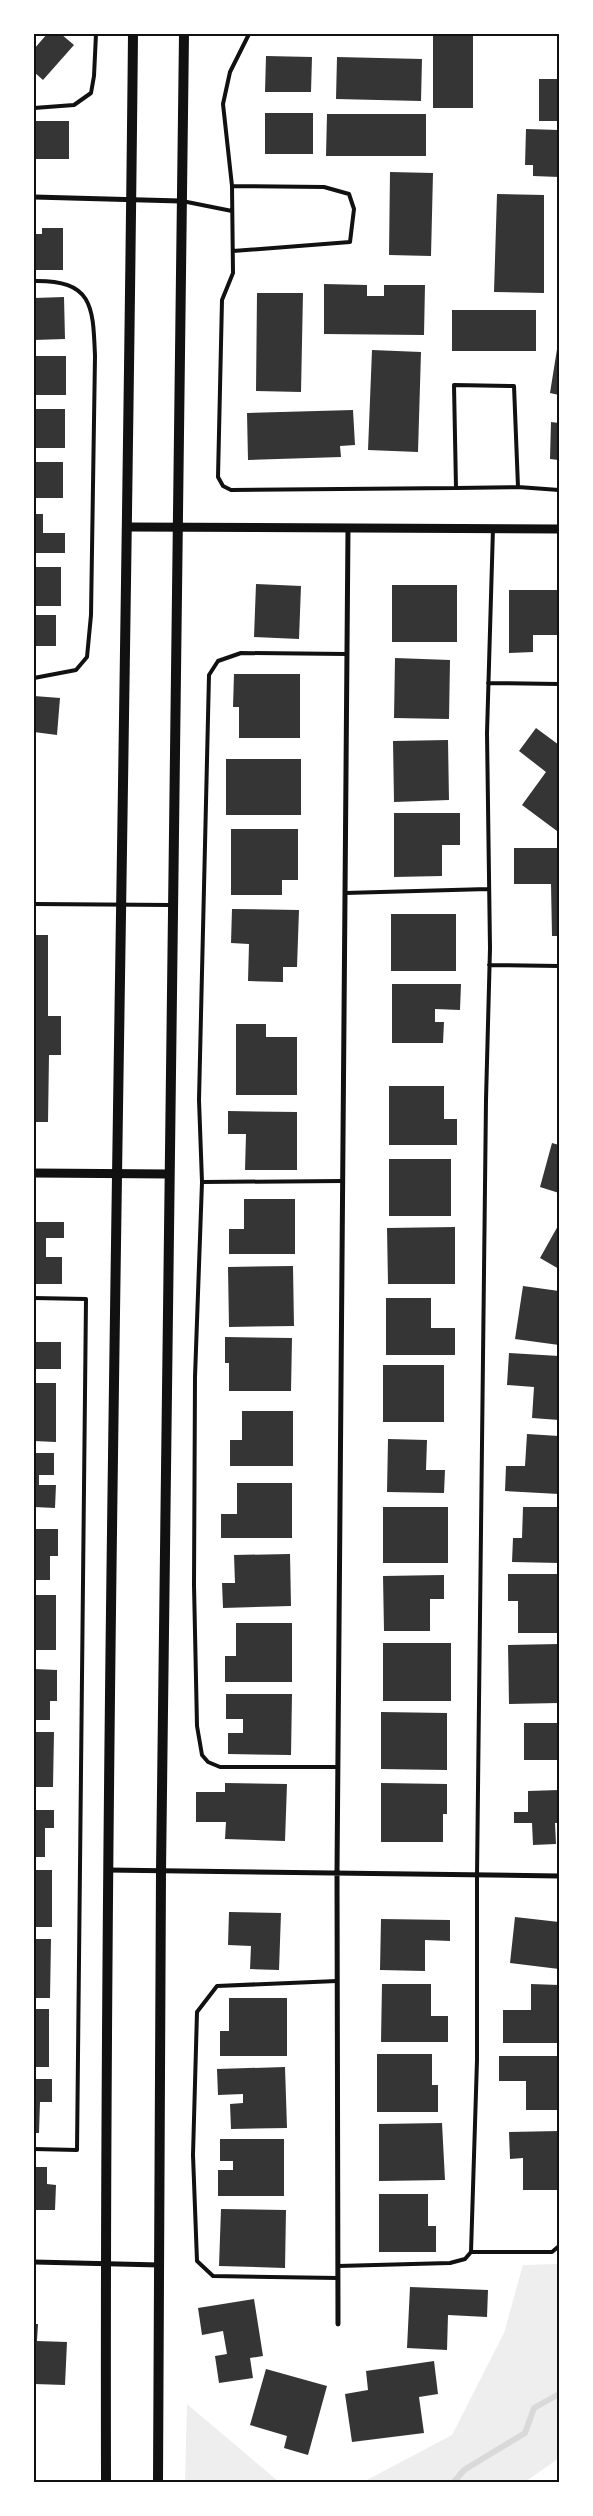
<svg xmlns="http://www.w3.org/2000/svg" width="593" height="2516" viewBox="0 0 593 2516" font-family="'Open Sans',sans-serif">
<rect width="100%" height="100%" fill="#fff"/>
<path fill="#eee" d="M559,2264V2458L525,2482H363L452,2435L504,2333L523,2265Z
M187,2404L279,2482H185Z"/>
<g fill="none" stroke-linecap="round" stroke-linejoin="round">
<path stroke="#d9d9d9" stroke-width="6" d="M454,2482L464,2470L525,2433L534,2408L559,2394"/>
</g>
<path fill="#353535" d="M47,34H61L74,45L43,80L34,72V49Z
M433,34H473V108H433Z
M266,56L312,57L311,92H265Z
M337,57L422,59L421,101L336,99Z
M539,79H559V121H539Z
M265,113H313V154H265Z
M327,114H426V156H326Z
M34,121H69V159H34Z
M526,129L559,130V177L533,176V165H525Z
M390,172L433,173L431,256L389,255Z
M497,194L544,195V293L494,292Z
M42,228H63V270H34V234H42Z
M324,284L367,285V296H384V285H425L424,335L324,334Z
M257,293H303L301,392L256,391Z
M64,297L65,339L34,340V298Z
M452,310H536V351H452Z
M558,343H559V395L550,393Z
M372,350L421,352L418,452L368,450Z
M34,356H66V395H34Z
M34,409H65V448H34Z
M353,410L355,445L340,446L341,457L248,460L247,413Z
M551,422L559,423V460L550,459Z
M34,462H63V498H34Z
M34,514H43V533H65V553H34Z
M34,567H61V606H34Z
M256,584L301,586L299,639L254,637Z
M392,585H457V642H392Z
M509,590H559V635H533V652L509,653Z
M34,615H56V646H34Z
M395,658L450,660L449,719L394,718Z
M234,674H300V738H239V707H233Z
M34,696L60,698L57,735L34,732Z
M536,728L559,745V828L557,831L522,805L546,772L519,751Z
M448,740L449,800L394,802L393,741Z
M226,759H301V815H226Z
M394,813H460V845H442V876L394,877Z
M231,829H298V880H282V895H231Z
M514,848H559V936H552L551,884H514Z
M232,909L299,910L297,967H283V982L248,981L249,944L231,943Z
M391,914H456V971H391Z
M34,935H48V1016H61V1055H49L48,1122H34Z
M392,984H461L460,1010L435,1009V1022H444L443,1043H392Z
M236,1024H266V1037H297V1095H236Z
M389,1086H444V1119H457V1145H389Z
M228,1111L297,1112V1170H245L246,1134H228Z
M552,1143L559,1145V1193L540,1187Z
M389,1159H451V1216H389Z
M244,1199H295V1254H229V1229H244Z
M34,1222H64V1238H46V1257H62V1284H34Z
M559,1224V1269L540,1258Z
M455,1227V1284H388L387,1228Z
M293,1266L294,1326L229,1327L228,1267Z
M523,1286L559,1291V1345L515,1339Z
M386,1298H431V1328H455V1355H386Z
M34,1320H36V1342H61V1369H34Z
M225,1337L292,1338L291,1391H229V1363H225Z
M509,1353L559,1356V1420L532,1418L534,1387L507,1385Z
M383,1365H444V1422H383Z
M34,1383H56V1442L34,1441Z
M242,1411H293V1466H230V1440H242Z
M527,1434L559,1436V1494L505,1491L506,1466H525Z
M388,1439L427,1440L426,1470H445L444,1493L387,1492Z
M34,1453H54V1475H39V1485H56L55,1508L34,1507Z
M237,1483H292V1538H221V1514H237Z
M383,1507H448V1563H383Z
M523,1507H559V1563L512,1562L513,1538H522Z
M34,1529H58V1556H50V1580H34Z
M290,1554L291,1606L223,1608L222,1583H235L234,1555Z
M508,1574H559V1633H518V1601H508Z
M444,1575V1599H430V1631H384L383,1576Z
M34,1595H56V1650H34Z
M236,1623H292V1682H225V1656H236Z
M383,1643H451V1701H383Z
M559,1644V1703L509,1704L508,1645Z
M34,1669L57,1670V1701H50V1720H34Z
M226,1694H292L291,1755L228,1754V1733H243V1719H226Z
M381,1712L447,1713V1770L381,1769Z
M524,1723H559V1760H524Z
M34,1732H54L53,1787H34Z
M225,1783L287,1784L285,1841L225,1839L226,1822H196V1792H225Z
M381,1783L447,1784V1814H443V1842H381Z
M559,1790V1823H555L556,1844L533,1845L532,1823H514V1812H528V1791Z
M34,1810H54V1828H45V1857H34Z
M34,1870H52V1927H34Z
M229,1912L281,1913L279,1970L250,1969L251,1946L228,1945Z
M515,1917L559,1922V1969L510,1963Z
M381,1919L450,1920V1941L425,1940V1971L380,1970Z
M34,1939H51L50,1998H34Z
M382,1984H431V2016H448V2042H381Z
M531,1984L559,1985V2043H503V2010H531Z
M229,1998H287V2056H220V2031H229Z
M34,2009H49V2067H34Z
M377,2054H432V2085H438V2112H377Z
M499,2056H559V2110H526V2081H499Z
M285,2067L287,2128L231,2129L230,2104L243,2103V2094L218,2095L217,2069Z
M34,2079H52V2102H40L39,2133H34Z
M442,2123L445,2180L379,2181V2124Z
M559,2131V2190H523V2158L510,2159L509,2132Z
M220,2139H284V2196H218V2170H233V2161H220Z
M34,2167H47V2184L56,2185L55,2210H34Z
M379,2194H428V2226H436V2252H379Z
M221,2209L286,2210L285,2268L219,2266Z
M410,2287L488,2290L487,2317L448,2315L447,2350L407,2348Z
M254,2299L263,2356L250,2358L253,2378L219,2383L215,2356L227,2354L223,2331L202,2335L198,2308Z
M34,2324H38L37,2341L67,2342L65,2385L34,2384Z
M434,2361L438,2394L419,2397L424,2433L352,2442L345,2394L368,2390L366,2371Z
M266,2369L327,2386L308,2455L284,2448L287,2436L250,2425Z"/>
<g fill="none" stroke-linecap="round" stroke-linejoin="round">
<path stroke="#111" stroke-width="4" d="M249,34L230,72L223,104L232,186L233,273L222,300L218,477L223,486L231,490L456,488L454,385L514,386L518,487
M34,108L74,105L91,93L94,76L96,34
M232,186L324,187L349,194L354,209L350,242L233,251
M182,201L232,211
M34,281C93,280 93,306 95,356L91,615L87,657L76,670L34,678
M456,488L518,487L559,490
M488,683L559,684
M345,893L488,889
M34,904L171,905
M489,965L559,966
M202,1182L343,1181
M34,1298L86,1299L77,2150L34,2149
M338,1767H220L208,1762L202,1755L197,1726L194,1585L195,1377L202,1182L199,1100L209,675L218,661L241,653L347,654
M337,1981L217,1986L197,2012L193,2155L197,2261L213,2276L338,2278
M471,2252H552L559,2246
M338,2266L450,2263L465,2259L471,2252L477,2060V1875L486,1100L490,948L487,733L493,528"/>
<path stroke="#111" stroke-width="5" d="M34,197L180,201
M107,1870L559,1876
M34,2262L160,2265
M338,2324L337,1873L348,528"/>
<path stroke="#111" stroke-width="9" d="M127,527L559,529
M34,1173L169,1174"/>
<path stroke="#111" stroke-width="10" d="M106,2482C104,1666 125,850 133,34
M158,2482L161,1871L184,34"/>
</g>
<rect width="593" height="2516" fill="none" stroke="#ffffff" stroke-width="70"/>
<rect x="35" y="35" width="523" height="2446" fill="none" stroke="#111" stroke-width="2"/>
</svg>
